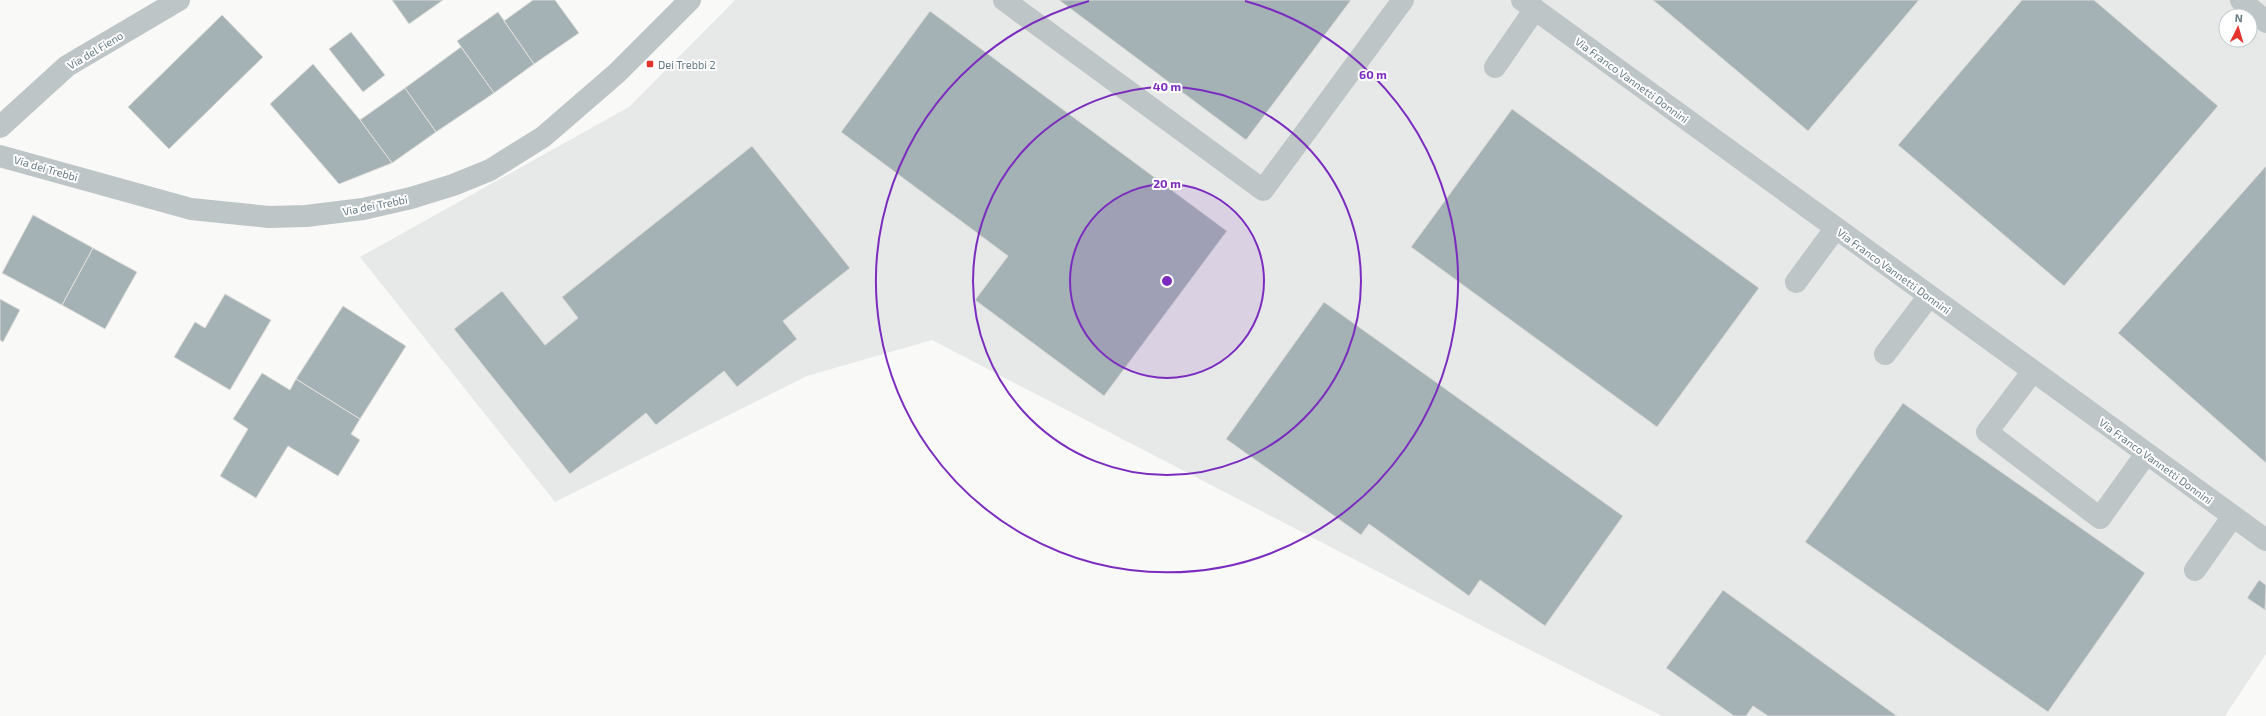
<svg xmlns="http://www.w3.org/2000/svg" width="2266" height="716" viewBox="0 0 2266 716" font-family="'Exo 2',sans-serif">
<rect width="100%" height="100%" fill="#f9f9f7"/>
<path fill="#e7e9e8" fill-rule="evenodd" d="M735,0H2266V654L2225,716H1662L1494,632L932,340L807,376L555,502L360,257L629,107ZM2226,16H2250V40H2226Z"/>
<path fill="#a4b1b5" stroke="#dbdbd9" d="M392,0H443L409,24Z
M533,0H555L579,33L534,64L504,21Z
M1059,0H1351L1246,140Z
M1653,0H1919L1808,131Z
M2022,0H2094L2218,106L2064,286L1898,145Z
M930,11L1227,231L1104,396L975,300L1008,256L841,132Z
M498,12L534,64L494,93L457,41Z
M222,15L263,57L169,149L128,107Z
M351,32L385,75L363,92L329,49Z
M461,47L494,93L436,132L405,88Z
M313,64L360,120L392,163L339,184L270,104Z
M405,88L436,132L392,163L360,120Z
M1512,109L1759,288L1657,427L1411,247Z
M752,146L850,268L783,321L797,339L737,387L724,371L656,425L646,413L570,474L454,329L502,291L545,345L578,318L562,297Z
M2266,166V463L2118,333Z
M33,215L93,248L62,305L2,273Z
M93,248L137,272L105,329L62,305Z
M225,294L271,320L230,390L174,357L195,322L205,328Z
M0,299L20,310L3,342L0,340Z
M1324,302L1623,516L1545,626L1480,580L1469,596L1369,524L1361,535L1226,439Z
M343,306L406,346L360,419L296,379Z
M262,373L290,390L296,379L360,419L351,434L360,440L338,476L288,446L256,498L220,476L248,429L233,419Z
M1903,403L2145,573L2048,712L1805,542Z
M2259,580L2266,585L2265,610L2247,598Z
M1723,590L1897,716H1768L1753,706L1746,716H1734L1666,668Z"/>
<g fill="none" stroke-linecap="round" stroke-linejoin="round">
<path stroke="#bdc5c7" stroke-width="22" d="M1004,0L1263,190L1403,0
M1522,0L2266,540
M2241,0L2266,22
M1495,67L1535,9
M0,127L67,66L179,0
M0,156L191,209L269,217L306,216L363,209L411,198L453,185L490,170L543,137L617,73L690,0
M1796,282L1835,229
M1885,354L1929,296
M2033,371L1987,432L2100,518L2146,454
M2195,570L2233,516"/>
</g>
<circle cx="1167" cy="281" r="97" fill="#7b2cbf" fill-opacity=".12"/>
<g fill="none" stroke="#7b2cbf" stroke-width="2">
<circle cx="1167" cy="281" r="97"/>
<circle cx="1167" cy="281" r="194"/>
<path d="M1245 1A291 291 0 1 1 1089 1"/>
</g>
<rect fill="#e4352d" stroke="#fff" stroke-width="1.5" x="646" y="60" width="8" height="8" rx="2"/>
<g text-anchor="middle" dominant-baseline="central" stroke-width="4" stroke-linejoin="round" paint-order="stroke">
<g font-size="11" fill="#647a82" stroke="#fff">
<text transform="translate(95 50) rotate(-31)">Via del Fieno</text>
<text transform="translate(1632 80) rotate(36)">Via Franco Vannetti Donnini</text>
<text transform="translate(46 168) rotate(16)">Via dei Trebbi</text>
<text transform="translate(375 205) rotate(-11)">Via dei Trebbi</text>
<text transform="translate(1894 271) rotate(36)">Via Franco Vannetti Donnini</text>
<text transform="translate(2156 461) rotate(36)">Via Franco Vannetti Donnini</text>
</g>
<g font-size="11" fill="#647a82" stroke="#fff" text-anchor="start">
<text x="658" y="64">Dei Trebbi 2</text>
</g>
</g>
<circle cx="1167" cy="281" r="6" fill="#7b2cbf" stroke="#fff" stroke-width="2"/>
<g font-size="12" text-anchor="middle" font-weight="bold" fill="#7b2cbf" stroke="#fff" stroke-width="4" stroke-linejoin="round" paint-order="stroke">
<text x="1373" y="79">60 m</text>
<text x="1167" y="91">40 m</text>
<text x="1167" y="188">20 m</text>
</g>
<g transform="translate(2238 28) rotate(5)"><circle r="19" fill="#ffffff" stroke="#c1cacd"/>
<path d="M0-3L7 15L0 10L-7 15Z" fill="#e4352d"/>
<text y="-6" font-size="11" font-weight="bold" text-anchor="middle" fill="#647a82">N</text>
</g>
</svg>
